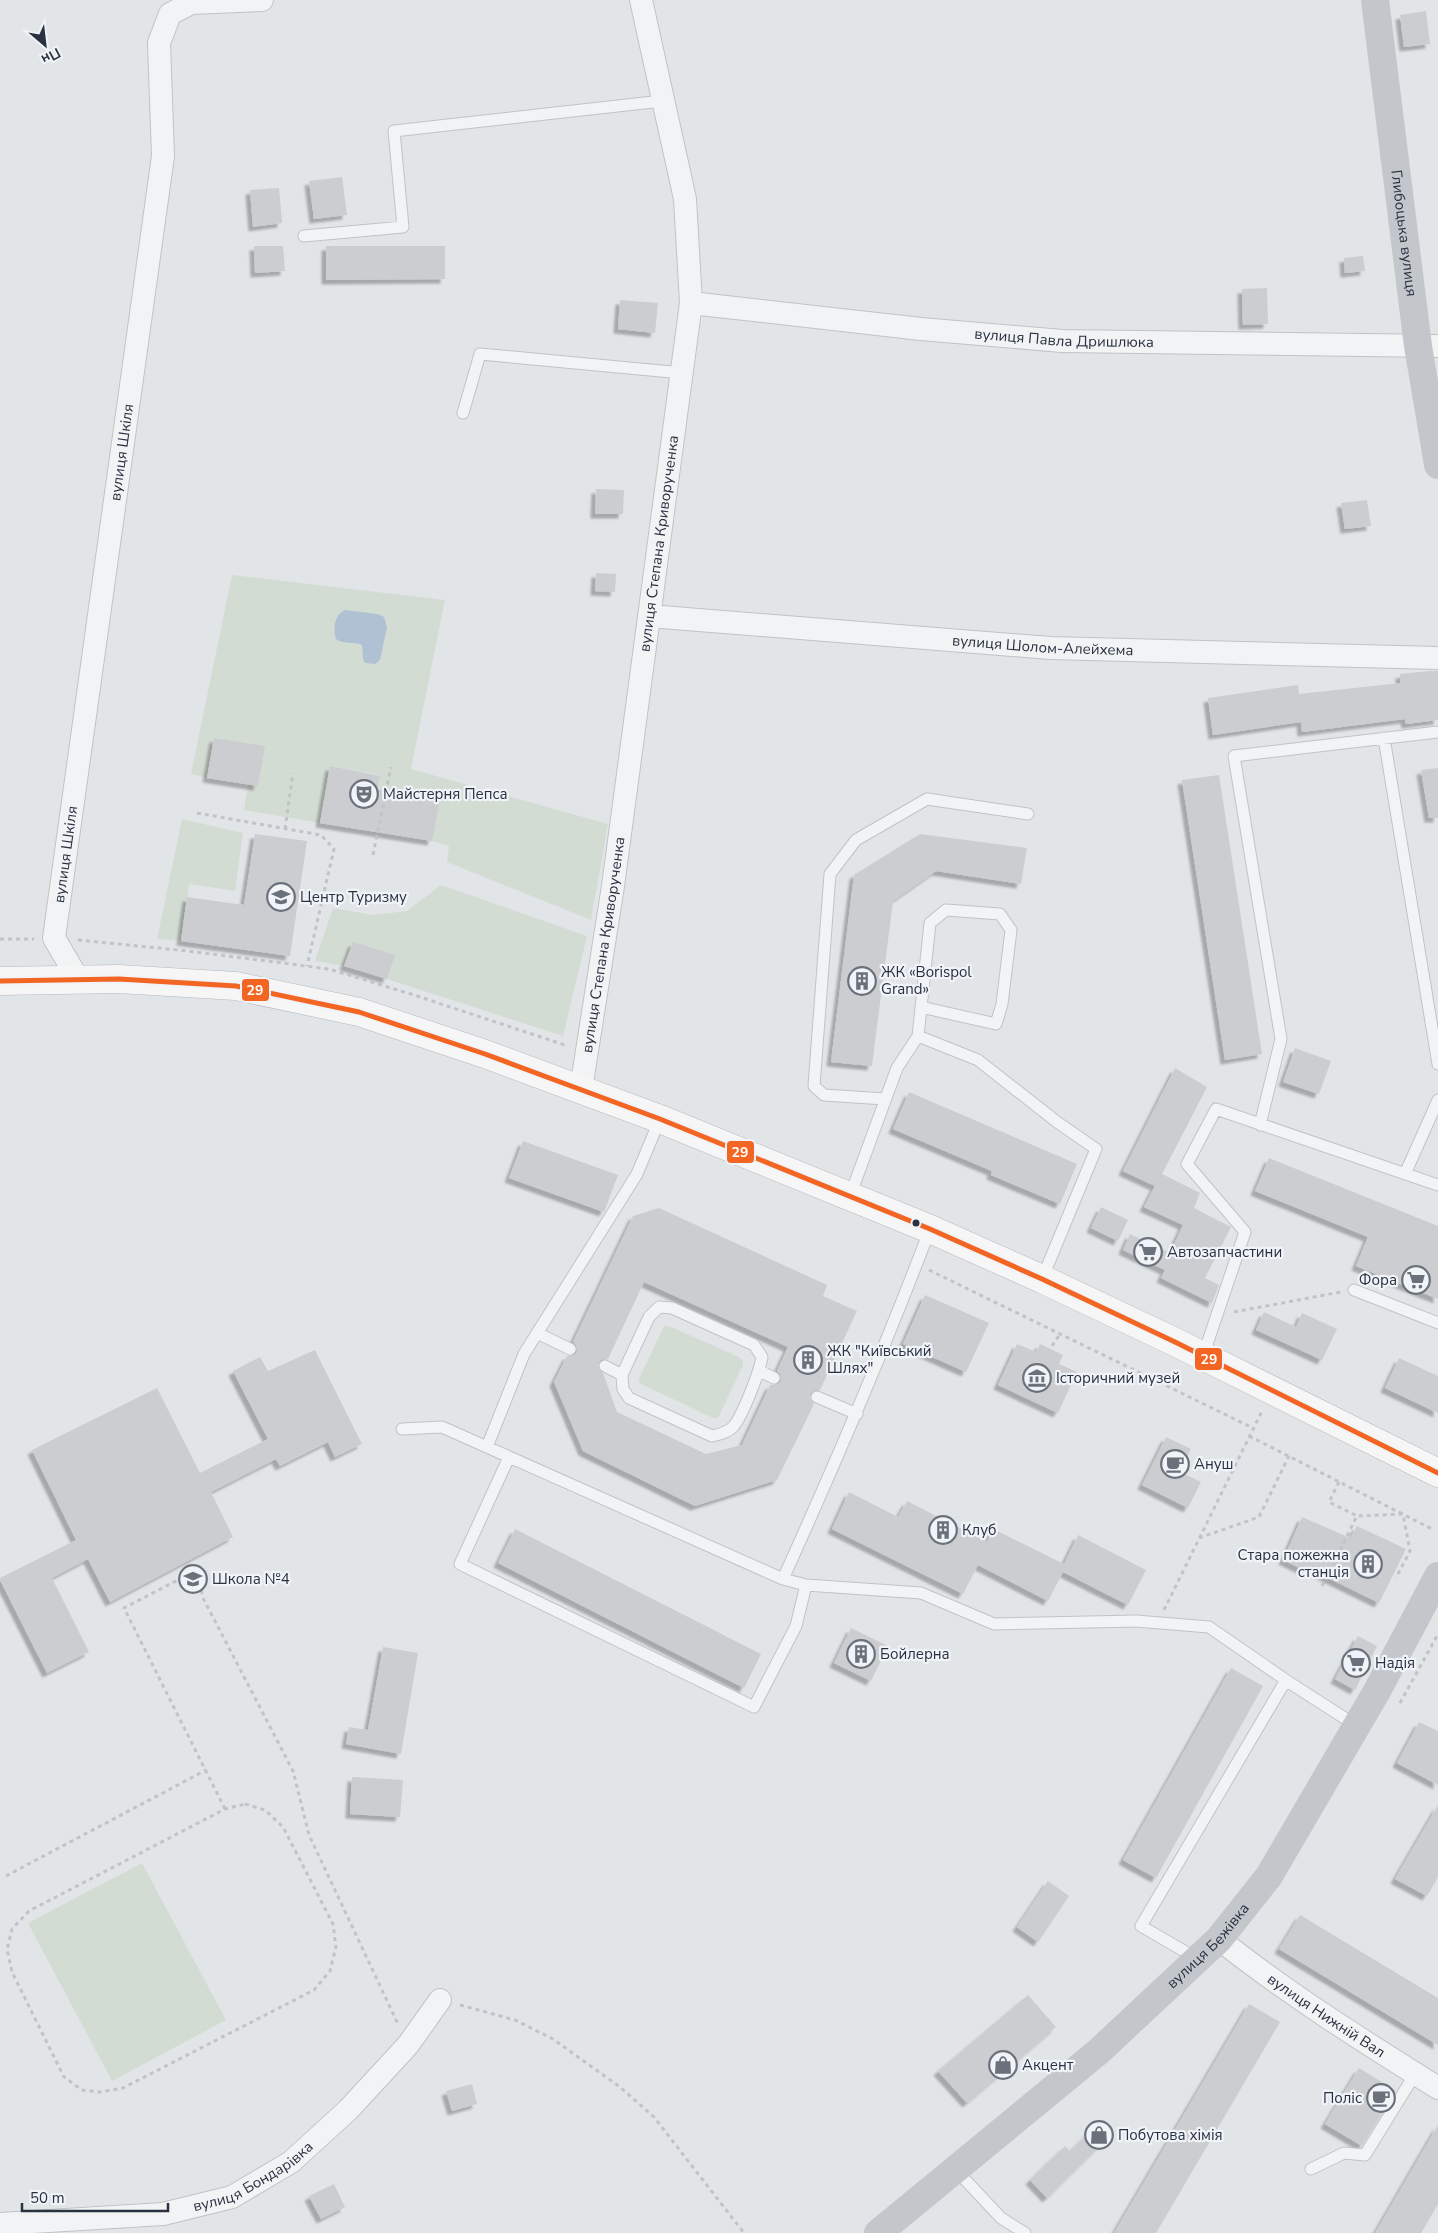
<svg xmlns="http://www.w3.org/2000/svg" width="1438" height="2233" viewBox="0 0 1438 2233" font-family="'Nunito Sans',sans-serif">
<defs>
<filter id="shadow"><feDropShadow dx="-4.5" dy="4.5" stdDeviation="1" flood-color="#0004"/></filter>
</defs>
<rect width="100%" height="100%" fill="#e2e5e8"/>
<path fill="#d3dcd3" d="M232,575L445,600L411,769L608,824L591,920L447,862L449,846L432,841L439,799L377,788L379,775L330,766L320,823L244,810L248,785L258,786L264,746L214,738L207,778L191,774Z
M182,819L243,833L235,891L189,884L181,941L157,939Z
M441,885L587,936L563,1036L387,979L344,966L315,961L333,908L373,915L407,911Z
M664,1326H669L739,1357L743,1361V1365L718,1418H713L639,1383V1379Z
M142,1863L226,2020L112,2081L28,1923Z"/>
<path fill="#b0c1d3" d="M345,610L378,614L384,617L387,627L380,660L375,664L365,663L363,659L362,645C353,641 344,645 336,639C333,629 334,615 345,610Z"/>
<path fill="#cbcdd0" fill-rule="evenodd" filter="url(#shadow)" d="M1426,11L1430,44L1404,47L1400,15Z
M342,177L347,215L314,219L309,181Z
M279,188L282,223L253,227L250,190Z
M254,246H283L285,271L255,273Z
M326,246H445V279L326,280Z
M1363,256L1365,271L1345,273L1344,258Z
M1267,288L1268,324L1243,325L1242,289Z
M620,300L658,303L655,333L618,329Z
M596,489L624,490L623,514H595Z
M1367,500L1371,526L1345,529L1341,503Z
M596,573L616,574L615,592L595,591Z
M1430,671H1438V720L1406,724L1405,719L1302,732L1301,722L1213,735L1208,698L1298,685L1299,694L1400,683V674Z
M214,738L265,746L258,786L207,778Z
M330,766L380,776L377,789L440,799L432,841L320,823Z
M1438,768V818H1429L1421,770Z
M1219,775L1262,1054L1225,1060L1182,780Z
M255,834L307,841L290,956L181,941L187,897L244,905Z
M920,834L1027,848L1021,884L936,871L893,901L872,1066L831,1062L854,875Z
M353,942L395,955L387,979L344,966Z
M1295,1048L1331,1061L1319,1094L1283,1082Z
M1175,1068L1207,1087L1162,1174L1200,1193L1194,1208L1231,1227L1205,1278L1219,1285L1212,1303L1161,1278L1165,1270L1123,1250L1130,1234L1170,1253L1183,1225L1144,1207L1155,1186L1123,1171Z
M909,1092L1077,1164L1060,1204L991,1175L992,1171L893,1129Z
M523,1141L618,1175L604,1212L509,1178Z
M1269,1158L1438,1226V1299L1356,1266L1368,1237L1255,1191Z
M1101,1207L1128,1220L1118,1241L1091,1228Z
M659,1208L827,1285L823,1296L857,1311L820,1390H816L810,1394V1398L814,1404L777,1480L695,1506L583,1451L554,1382L567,1356L574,1355L577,1352L576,1345L573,1342L633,1216ZM644,1282L788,1347L777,1371L780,1374L781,1381L778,1384L770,1385L742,1445L706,1454L617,1412L603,1373L598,1366L601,1360L608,1359Z
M925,1295L989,1323L966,1372L903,1344Z
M1264,1312L1296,1327L1302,1313L1337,1329L1322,1360L1256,1330Z
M1017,1344L1036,1352L1040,1344L1063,1355L1059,1364L1077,1372L1058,1413L998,1385Z
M315,1350L362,1444L335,1457L328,1442L280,1466L276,1459L211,1492L233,1537L110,1602L88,1559L52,1578L89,1652L47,1673L0,1580V1578L76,1540L32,1450L157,1388L200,1473L268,1439L233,1371L260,1357L268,1371Z
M1399,1358L1438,1376V1413L1385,1388Z
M1166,1437L1191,1449L1180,1472L1201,1482L1188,1508L1142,1485Z
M849,1492L898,1517L907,1501L987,1542L993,1529L1064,1564L1078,1535L1146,1570L1128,1605L1063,1572L1048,1601L978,1565L963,1594L832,1529Z
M1302,1517L1350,1538L1357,1526L1406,1549L1379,1603L1308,1568L1306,1571L1283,1560Z
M515,1529L761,1654L744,1688L498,1563Z
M851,1628L888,1646L871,1681L834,1663Z
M1358,1636L1377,1646L1355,1690L1335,1679Z
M383,1647L418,1653L401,1754L346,1744L349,1727L368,1730Z
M1231,1668L1263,1686L1156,1878L1123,1860Z
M1419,1722L1438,1731V1785L1397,1763Z
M352,1777L403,1780L400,1817L350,1814Z
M1438,1805V1877L1427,1896L1395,1879Z
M1048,1881L1069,1896L1038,1942L1017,1927Z
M1300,1915L1438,1998V2045L1279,1949Z
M1028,1995L1056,2027L967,2103L938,2071Z
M1249,2004L1280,2022L1156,2233H1114Z
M1359,2068L1396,2091L1362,2146L1325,2124Z
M472,2084L477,2104L452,2111L446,2091Z
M1102,2120L1113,2133L1047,2198L1030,2180L1065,2146L1070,2151Z
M1438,2125V2204L1421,2233H1375Z
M334,2184L345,2207L321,2219L309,2196Z"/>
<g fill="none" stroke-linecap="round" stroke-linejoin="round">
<defs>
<path id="lane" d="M304,236L403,227L394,131L662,101
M463,413L480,354L682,373
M1384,738L1438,1064
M918,1036L930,923L946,910L1000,914L1011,930L1002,1004L996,1024L921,1007
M885,1099L824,1095L814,1086L830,874L856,840L927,799L1028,814
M1260,1125L1281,1039L1234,756L1438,732
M1405,1174L1438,1100
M850,1196L897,1068L918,1036L978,1060L1057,1122L1096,1149L1042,1279
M1354,1290L1438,1323
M659,1307L672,1308L754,1345L762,1357C760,1371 742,1417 733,1427C727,1433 720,1434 712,1436L629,1398L623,1389L622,1375L649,1317Z
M537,1333L570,1349
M1203,1356L1245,1232L1187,1164L1216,1109L1438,1185
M605,1366L622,1375
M760,1371L774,1378
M817,1397L857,1414
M402,1429L442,1427L783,1579L806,1585L921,1593L994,1624L1136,1621L1209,1627L1290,1683L1357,1726
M487,1447L524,1354L637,1174L660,1119
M509,1457L460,1564L754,1707L796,1626L806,1585
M783,1579C835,1464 885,1348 930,1229
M1196,1958L1141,1926L1286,1680
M955,2169L1001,2218L1025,2233
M1311,2169L1344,2153L1365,2155L1415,2074"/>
<g id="street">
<path id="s1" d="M691,303L921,329L1062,341L1438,346"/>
<path id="s2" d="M649,616L1050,648L1438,658"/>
<path id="s3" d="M78,979L54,938L163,156L159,43L170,14L191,3L262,0"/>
<path id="s4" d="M581,1089L613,886L691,303L685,199L641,0"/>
<path id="s5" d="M1219,1939C1288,1994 1363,2041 1438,2088"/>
<path id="s6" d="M0,2224L163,2214L232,2197L291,2162L348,2110L408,2045L440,2000"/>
</g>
<path id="highway" d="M0,981L119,979L236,986L359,1012L485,1054L660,1119L930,1229L1042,1279L1175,1342L1438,1473"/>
</defs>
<use href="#lane" stroke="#c0c3c6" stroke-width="13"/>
<use href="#street" stroke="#c0c3c6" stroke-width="24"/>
<use href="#highway" stroke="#b5b8bc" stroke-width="29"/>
<path stroke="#c1c3c8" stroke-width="3" stroke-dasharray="4 4" stroke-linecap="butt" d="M197,813L321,835L334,849L307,966
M285,829L293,773
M373,855L391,767
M0,939H34
M78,940L188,951L329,969L414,995L568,1046
M929,1270L1253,1428
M1234,1312L1341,1292
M1052,1346L1060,1334
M1249,1436L1434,1530
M1339,1482L1329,1502L1357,1516
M1199,1538L1259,1517L1289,1456
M1322,1586L1357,1516L1403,1514L1410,1551L1396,1578
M1164,1610L1262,1411
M1400,1703L1438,1634
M245,1804L265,1810L283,1827L333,1924L336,1947L330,1971L314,1990L123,2088L100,2092L82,2090L64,2077L12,1972L7,1949L12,1929L29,1911L225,1809Z
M225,1809L124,1608L197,1570L203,1598L293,1771L309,1835L398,2024
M6,1876L206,1770
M460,2005L515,2020L553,2039L620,2087L654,2117L744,2233"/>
<use href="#lane" stroke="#f2f3f4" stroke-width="11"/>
<use href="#street" stroke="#f2f3f4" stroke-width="22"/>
<g stroke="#c3c6ca" stroke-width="28">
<path id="s7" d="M1375,0L1418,346L1438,465"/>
<path id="s8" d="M878,2233L1098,2052L1219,1939L1269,1876L1377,1691L1438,1576"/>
</g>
<use href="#highway" stroke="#f6f6f7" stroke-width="28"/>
<defs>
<path id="bus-1" d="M0,981L119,979L236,986L359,1012L485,1054L660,1119L930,1229L1042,1279L1175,1342L1438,1473"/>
</defs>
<use href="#bus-1" stroke="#f0f3f7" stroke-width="9"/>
<use href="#bus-1" stroke="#f26522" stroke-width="5"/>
</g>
<defs>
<symbol id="theatre-ring" viewBox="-11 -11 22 22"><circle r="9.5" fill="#f0f3f7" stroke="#6a717b" stroke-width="1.5"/><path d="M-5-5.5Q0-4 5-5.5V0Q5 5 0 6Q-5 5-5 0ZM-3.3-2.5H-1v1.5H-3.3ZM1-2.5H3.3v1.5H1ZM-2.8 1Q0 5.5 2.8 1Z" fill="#6a717b"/></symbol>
<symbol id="school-ring" viewBox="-11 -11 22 22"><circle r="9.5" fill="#f0f3f7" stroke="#6a717b" stroke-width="1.5"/><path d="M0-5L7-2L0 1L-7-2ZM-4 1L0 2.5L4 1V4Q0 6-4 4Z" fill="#6a717b"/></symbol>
<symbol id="building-ring" viewBox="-11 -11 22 22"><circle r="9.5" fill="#f0f3f7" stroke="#6a717b" stroke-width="1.5"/><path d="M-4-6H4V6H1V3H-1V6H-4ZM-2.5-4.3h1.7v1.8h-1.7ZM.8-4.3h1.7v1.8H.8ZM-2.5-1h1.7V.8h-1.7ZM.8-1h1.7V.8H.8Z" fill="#6a717b"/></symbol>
<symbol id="supermarket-ring" viewBox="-11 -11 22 22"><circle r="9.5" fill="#f0f3f7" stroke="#6a717b" stroke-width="1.5"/><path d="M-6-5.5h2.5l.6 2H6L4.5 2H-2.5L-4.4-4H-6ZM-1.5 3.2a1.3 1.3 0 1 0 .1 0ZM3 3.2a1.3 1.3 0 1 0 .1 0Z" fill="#6a717b"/></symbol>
<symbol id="museum-ring" viewBox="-11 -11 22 22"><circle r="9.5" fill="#f0f3f7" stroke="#6a717b" stroke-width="1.5"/><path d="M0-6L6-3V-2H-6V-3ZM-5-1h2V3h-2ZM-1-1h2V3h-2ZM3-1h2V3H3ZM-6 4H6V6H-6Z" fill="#6a717b"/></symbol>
<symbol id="cafe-ring" viewBox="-11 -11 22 22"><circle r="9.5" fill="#f0f3f7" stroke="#6a717b" stroke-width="1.5"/><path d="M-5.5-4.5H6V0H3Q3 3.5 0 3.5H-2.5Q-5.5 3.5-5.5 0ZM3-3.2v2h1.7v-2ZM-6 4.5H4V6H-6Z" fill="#6a717b"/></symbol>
<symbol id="shop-ring" viewBox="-11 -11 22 22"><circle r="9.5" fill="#f0f3f7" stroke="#6a717b" stroke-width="1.5"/><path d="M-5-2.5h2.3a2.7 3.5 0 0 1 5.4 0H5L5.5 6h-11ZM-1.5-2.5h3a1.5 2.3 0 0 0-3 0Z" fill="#6a717b"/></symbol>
</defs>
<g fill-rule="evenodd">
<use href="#theatre-ring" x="348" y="778" width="32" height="32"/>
<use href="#school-ring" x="265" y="881" width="32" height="32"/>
<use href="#building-ring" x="846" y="965" width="32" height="32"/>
<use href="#supermarket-ring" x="1132" y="1236" width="32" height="32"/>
<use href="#supermarket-ring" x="1400" y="1264" width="32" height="32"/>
<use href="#building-ring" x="792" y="1344" width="32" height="32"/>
<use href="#museum-ring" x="1021" y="1362" width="32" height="32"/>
<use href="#cafe-ring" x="1159" y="1448" width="32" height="32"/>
<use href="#building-ring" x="927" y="1514" width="32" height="32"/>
<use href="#building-ring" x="1352" y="1548" width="32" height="32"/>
<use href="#school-ring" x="177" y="1563" width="32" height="32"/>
<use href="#building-ring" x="845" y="1638" width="32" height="32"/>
<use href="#supermarket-ring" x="1340" y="1647" width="32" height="32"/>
<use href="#shop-ring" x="987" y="2049" width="32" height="32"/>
<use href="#cafe-ring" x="1365" y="2082" width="32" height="32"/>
<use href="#shop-ring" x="1083" y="2119" width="32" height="32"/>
</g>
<circle fill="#293241" stroke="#f0f3f7" stroke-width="2" cx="916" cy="1223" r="4.5"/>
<g text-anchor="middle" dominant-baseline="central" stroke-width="4.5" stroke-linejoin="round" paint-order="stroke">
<g font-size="15" fill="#293241" stroke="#f0f3f7">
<text stroke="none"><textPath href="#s7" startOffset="235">Глибоцька вулиця</textPath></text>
<text stroke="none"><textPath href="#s1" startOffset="375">вулиця Павла Дришлюка</textPath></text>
<text stroke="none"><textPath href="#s3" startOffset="538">вулиця Шкіля</textPath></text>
<text stroke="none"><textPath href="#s4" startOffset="551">вулиця Степана Криворученка</textPath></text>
<text stroke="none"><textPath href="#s2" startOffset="395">вулиця Шолом-Алейхема</textPath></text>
<text stroke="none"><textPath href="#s3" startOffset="132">вулиця Шкіля</textPath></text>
<text stroke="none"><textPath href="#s4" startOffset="146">вулиця Степана Криворученка</textPath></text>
<text stroke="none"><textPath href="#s8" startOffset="438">вулиця Бежівка</textPath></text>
<text stroke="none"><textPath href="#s5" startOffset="132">вулиця Нижній Вал</textPath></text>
<text stroke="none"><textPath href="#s6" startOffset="262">вулиця Бондарівка</textPath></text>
</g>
<g font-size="15" fill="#293241" stroke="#f0f3f7" text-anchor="start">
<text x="383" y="794">Майстерня Пепса</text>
<text x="300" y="897">Центр Туризму</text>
<text x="881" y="972">ЖК «Borispol<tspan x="881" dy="17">Grand»</tspan></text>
<text x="1167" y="1252">Автозапчастини</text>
<text x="1397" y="1280" text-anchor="end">Фора</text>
<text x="827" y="1351">ЖК "Київський<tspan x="827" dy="17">Шлях"</tspan></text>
<text x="1056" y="1378">Історичний музей</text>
<text x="1194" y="1464">Ануш</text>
<text x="962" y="1530">Клуб</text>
<text x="1349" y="1555" text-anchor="end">Стара пожежна<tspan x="1349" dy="17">станція</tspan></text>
<text x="212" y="1579">Школа №4</text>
<text x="880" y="1654">Бойлерна</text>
<text x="1375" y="1663">Надія</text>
<text x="1022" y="2065">Акцент</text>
<text x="1362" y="2098" text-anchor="end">Поліс</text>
<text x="1118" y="2135">Побутова хімія</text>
</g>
</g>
<g stroke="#f0f3f7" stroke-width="2">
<rect x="241" y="978" width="29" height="24" rx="5" fill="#f26522"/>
<rect x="726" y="1140" width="29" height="24" rx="5" fill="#f26522"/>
<rect x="1194" y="1347" width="29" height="24" rx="5" fill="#f26522"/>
</g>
<g font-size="14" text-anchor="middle" font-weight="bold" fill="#fff">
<text x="255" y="995">29</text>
<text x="740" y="1157">29</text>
<text x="1209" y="1364">29</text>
</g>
<g transform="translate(45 45) rotate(152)" stroke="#f0f3f7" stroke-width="4" paint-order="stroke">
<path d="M0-4L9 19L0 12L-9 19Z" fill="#293241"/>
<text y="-8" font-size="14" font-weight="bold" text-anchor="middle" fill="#293241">Пн</text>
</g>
<path d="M22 2203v8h146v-8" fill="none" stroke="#293241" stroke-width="2.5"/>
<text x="30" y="2203" font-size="15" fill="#293241" stroke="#f0f3f7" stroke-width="4" paint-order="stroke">50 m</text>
</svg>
